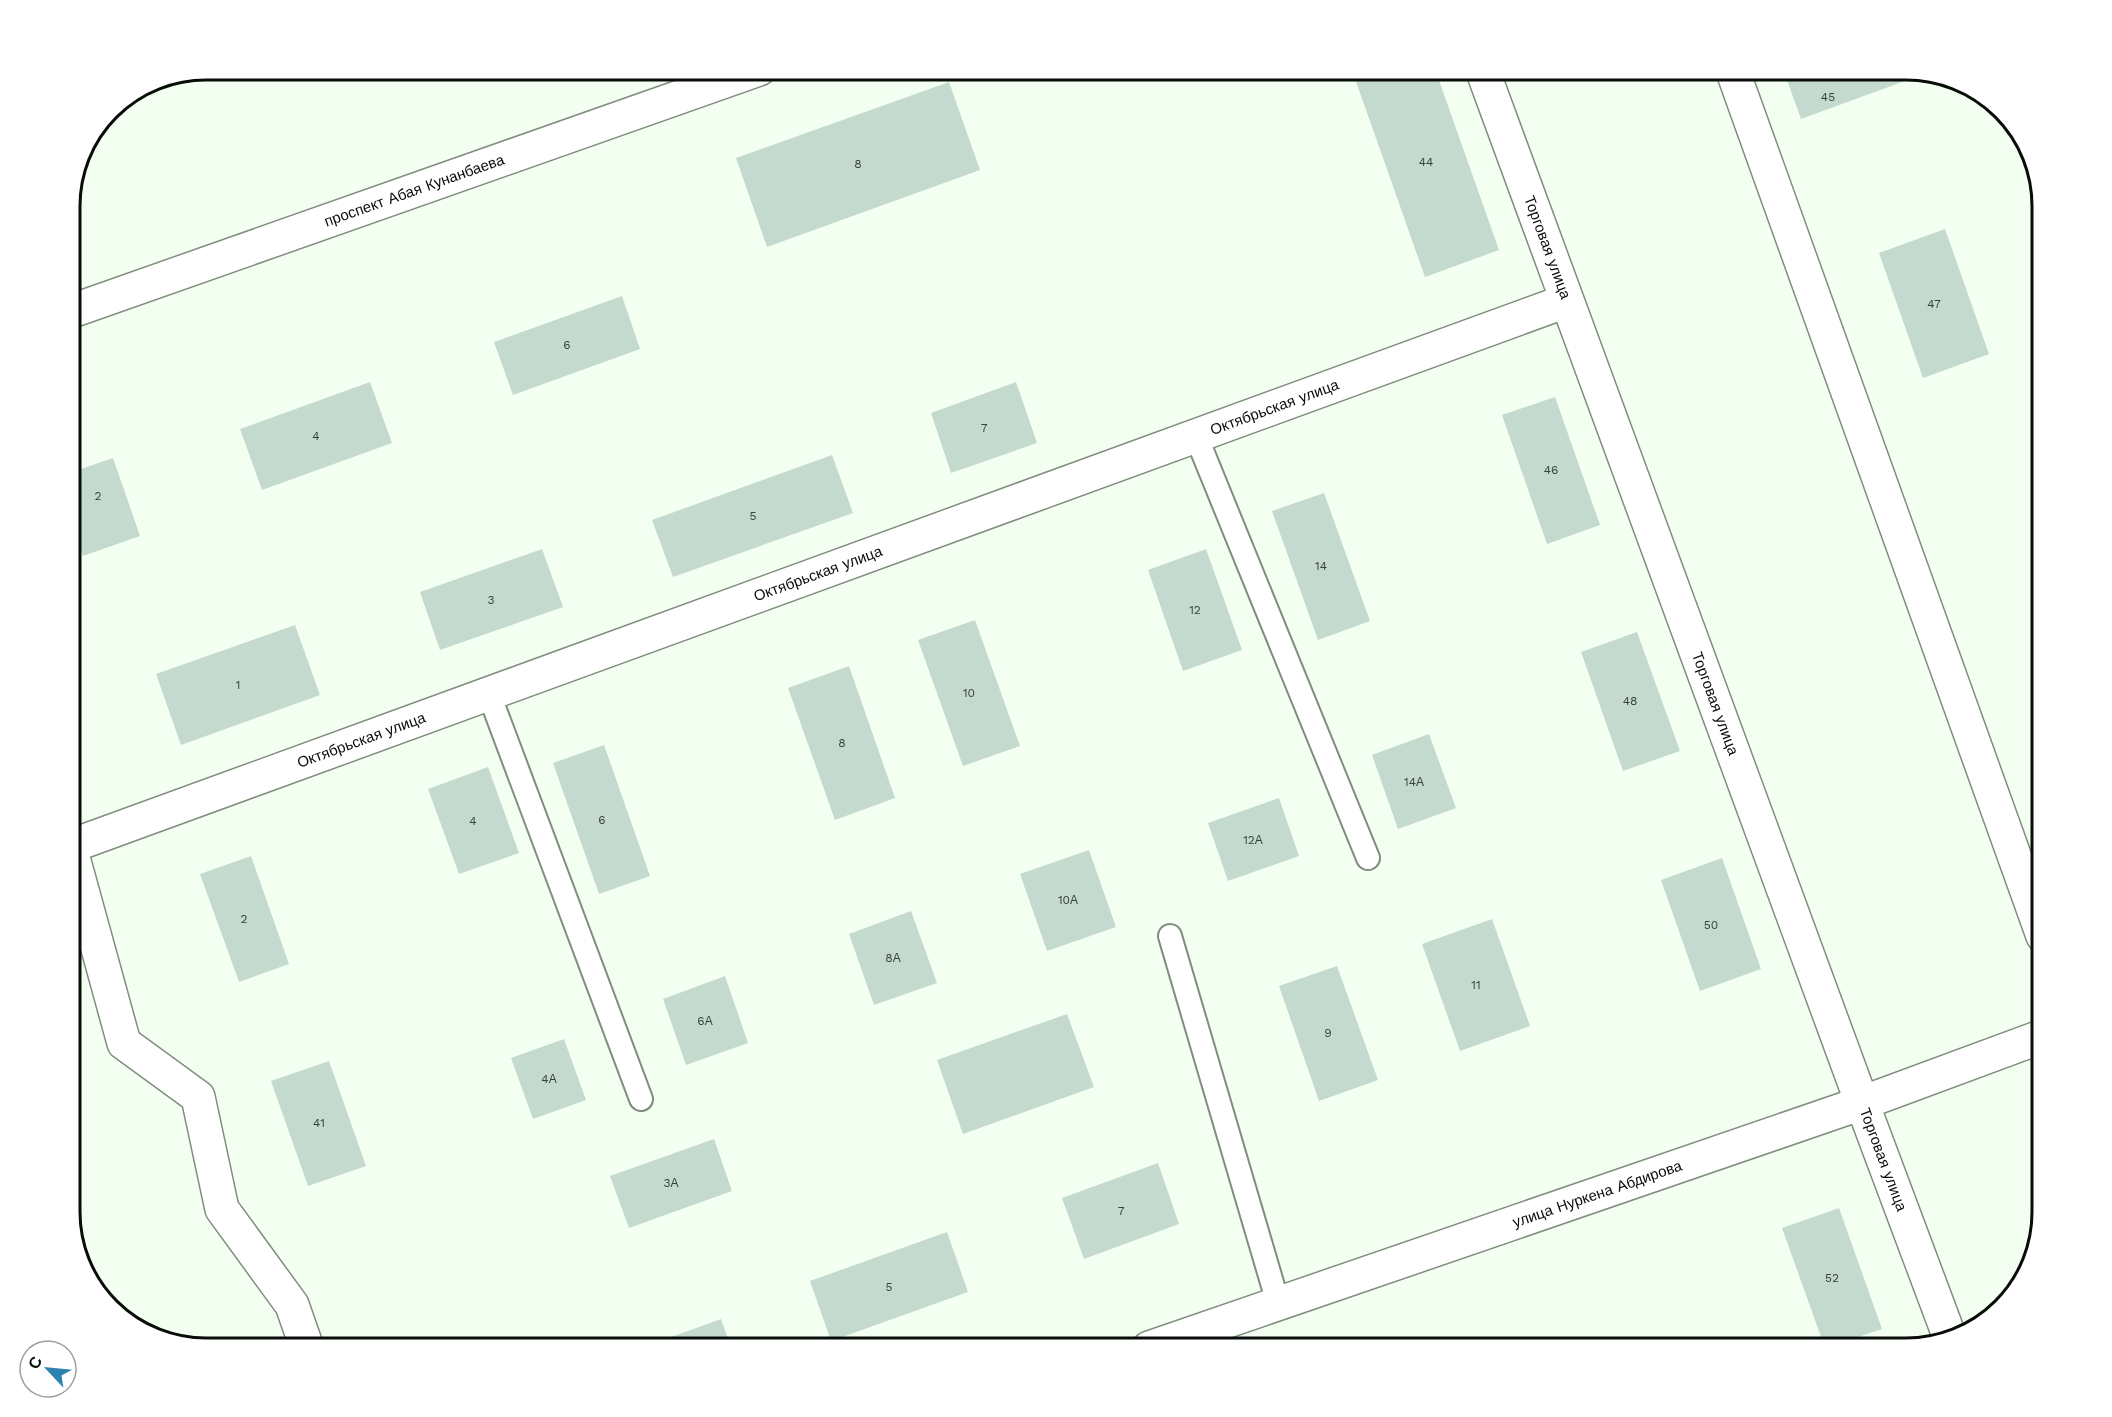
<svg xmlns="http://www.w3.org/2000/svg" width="2112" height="1417" viewBox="0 0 2112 1417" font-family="'Work Sans',sans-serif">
<rect width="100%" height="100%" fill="#f3fff1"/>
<path fill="#c5dace" d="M1364,69H1435L1499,250L1425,277L1353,73Z
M1783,69H1907L1924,74L1801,119Z
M949,82L980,170L767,247L736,158Z
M1945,229L1989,354L1923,378L1879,253Z
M622,296L640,349L513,395L494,342Z
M370,382L392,443L262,490L240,429Z
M1016,382L1037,443L951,473L931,413Z
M1555,397L1600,525L1547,544L1502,415Z
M832,455L853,513L673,577L652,520Z
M113,458L140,536L83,556L69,519V473Z
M1324,493L1370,621L1318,640L1272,511Z
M542,549L563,607L440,650L420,592Z
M1206,549L1242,650L1183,671L1148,570Z
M975,620L1020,746L963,766L918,640Z
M295,625L320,695L181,745L156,674Z
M1637,632L1680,751L1623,771L1581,652Z
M849,666L895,798L835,820L788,688Z
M1429,734L1456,808L1398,829L1372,755Z
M604,745L650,876L599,894L553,763Z
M488,767L519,853L459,874L428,789Z
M1279,798L1299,856L1228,881L1208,823Z
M1089,850L1116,927L1047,951L1020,874Z
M251,856L289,964L239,982L200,874Z
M1722,858L1761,969L1700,991L1661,880Z
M911,911L937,983L874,1005L849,934Z
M1492,919L1530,1026L1460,1051L1422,944Z
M1337,966L1378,1080L1319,1101L1279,986Z
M725,976L748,1043L686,1065L663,999Z
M1067,1014L1094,1087L963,1134L937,1060Z
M564,1039L586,1100L533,1119L511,1058Z
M329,1061L366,1166L308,1186L271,1081Z
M714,1139L732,1191L629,1228L610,1176Z
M1158,1163L1179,1224L1084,1259L1062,1198Z
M1839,1208L1882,1329L1825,1348L1782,1228Z
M947,1232L968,1292L831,1341L810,1281Z
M721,1319L731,1348H641Z"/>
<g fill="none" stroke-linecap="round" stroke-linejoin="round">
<defs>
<path id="lane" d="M1196,436L1368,858
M489,694L641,1099
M1170,936L1278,1303"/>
<g id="street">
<path id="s1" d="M1482,69L1862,1103L1950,1338"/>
<path d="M1732,69L2043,936"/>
<path id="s2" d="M69,312L759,69"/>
<path d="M69,843L124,1043L198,1097L222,1209L292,1305L307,1348"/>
<path id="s3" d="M71,846L1566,301"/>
<path id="s4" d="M1149,1348L1862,1103L2043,1036"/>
</g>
</defs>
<use href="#lane" stroke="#808e7e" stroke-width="26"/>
<use href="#street" stroke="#808e7e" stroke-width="36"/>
<use href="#lane" stroke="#fff" stroke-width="22"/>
<use href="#street" stroke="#fff" stroke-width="33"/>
</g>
<g text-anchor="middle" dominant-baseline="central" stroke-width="4.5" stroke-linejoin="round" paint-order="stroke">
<g font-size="12" fill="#37403a">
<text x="1828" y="97">45</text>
<text x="1426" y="162">44</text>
<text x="858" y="164">8</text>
<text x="1934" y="304">47</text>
<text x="567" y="345">6</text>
<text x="984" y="428">7</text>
<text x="316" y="436">4</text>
<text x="1551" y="470">46</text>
<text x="98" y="496">2</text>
<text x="753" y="516">5</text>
<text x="1321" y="566">14</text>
<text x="491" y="600">3</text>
<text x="1195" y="610">12</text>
<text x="238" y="685">1</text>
<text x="969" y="693">10</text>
<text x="1630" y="701">48</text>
<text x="842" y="743">8</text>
<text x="1414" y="782">14А</text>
<text x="602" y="820">6</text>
<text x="473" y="821">4</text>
<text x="1253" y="840">12А</text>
<text x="1068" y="900">10А</text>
<text x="244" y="919">2</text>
<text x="1711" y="925">50</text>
<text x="893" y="958">8А</text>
<text x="1476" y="985">11</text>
<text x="705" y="1021">6А</text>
<text x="1328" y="1033">9</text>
<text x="549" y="1079">4А</text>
<text x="319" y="1123">41</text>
<text x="671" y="1183">3А</text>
<text x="1121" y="1211">7</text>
<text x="1832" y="1278">52</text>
<text x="889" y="1287">5</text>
</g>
<g font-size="15" fill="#080d08" stroke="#fff">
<text stroke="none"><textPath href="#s2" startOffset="366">проспект Абая Кунанбаева</textPath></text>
<text stroke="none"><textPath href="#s1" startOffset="190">Торговая улица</textPath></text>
<text stroke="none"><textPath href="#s3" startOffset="1281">Октябрьская улица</textPath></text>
<text stroke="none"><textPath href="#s3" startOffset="795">Октябрьская улица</textPath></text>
<text stroke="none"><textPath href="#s1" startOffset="676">Торговая улица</textPath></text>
<text stroke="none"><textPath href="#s3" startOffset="309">Октябрьская улица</textPath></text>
<text stroke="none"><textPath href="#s1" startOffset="1162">Торговая улица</textPath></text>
<text stroke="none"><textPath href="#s4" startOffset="474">улица Нуркена Абдирова</textPath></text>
</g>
</g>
<path d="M0 0H2112V1417H0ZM206 80H1906A126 126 0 0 1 2032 206V1212A126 126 0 0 1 1906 1338H206A126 126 0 0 1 80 1212V206A126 126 0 0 1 206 80Z" fill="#fff" fill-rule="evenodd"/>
<path fill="none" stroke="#080d08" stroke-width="3" d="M206 80H1906A126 126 0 0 1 2032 206V1212A126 126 0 0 1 1906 1338H206A126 126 0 0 1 80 1212V206A126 126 0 0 1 206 80Z"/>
<g transform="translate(48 1369) rotate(296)"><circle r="28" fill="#ffffff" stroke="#9c9e9c" stroke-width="1.5"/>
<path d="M0-4.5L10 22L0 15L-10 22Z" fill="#2c82b1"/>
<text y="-9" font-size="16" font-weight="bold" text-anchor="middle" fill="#080d08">С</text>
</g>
</svg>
